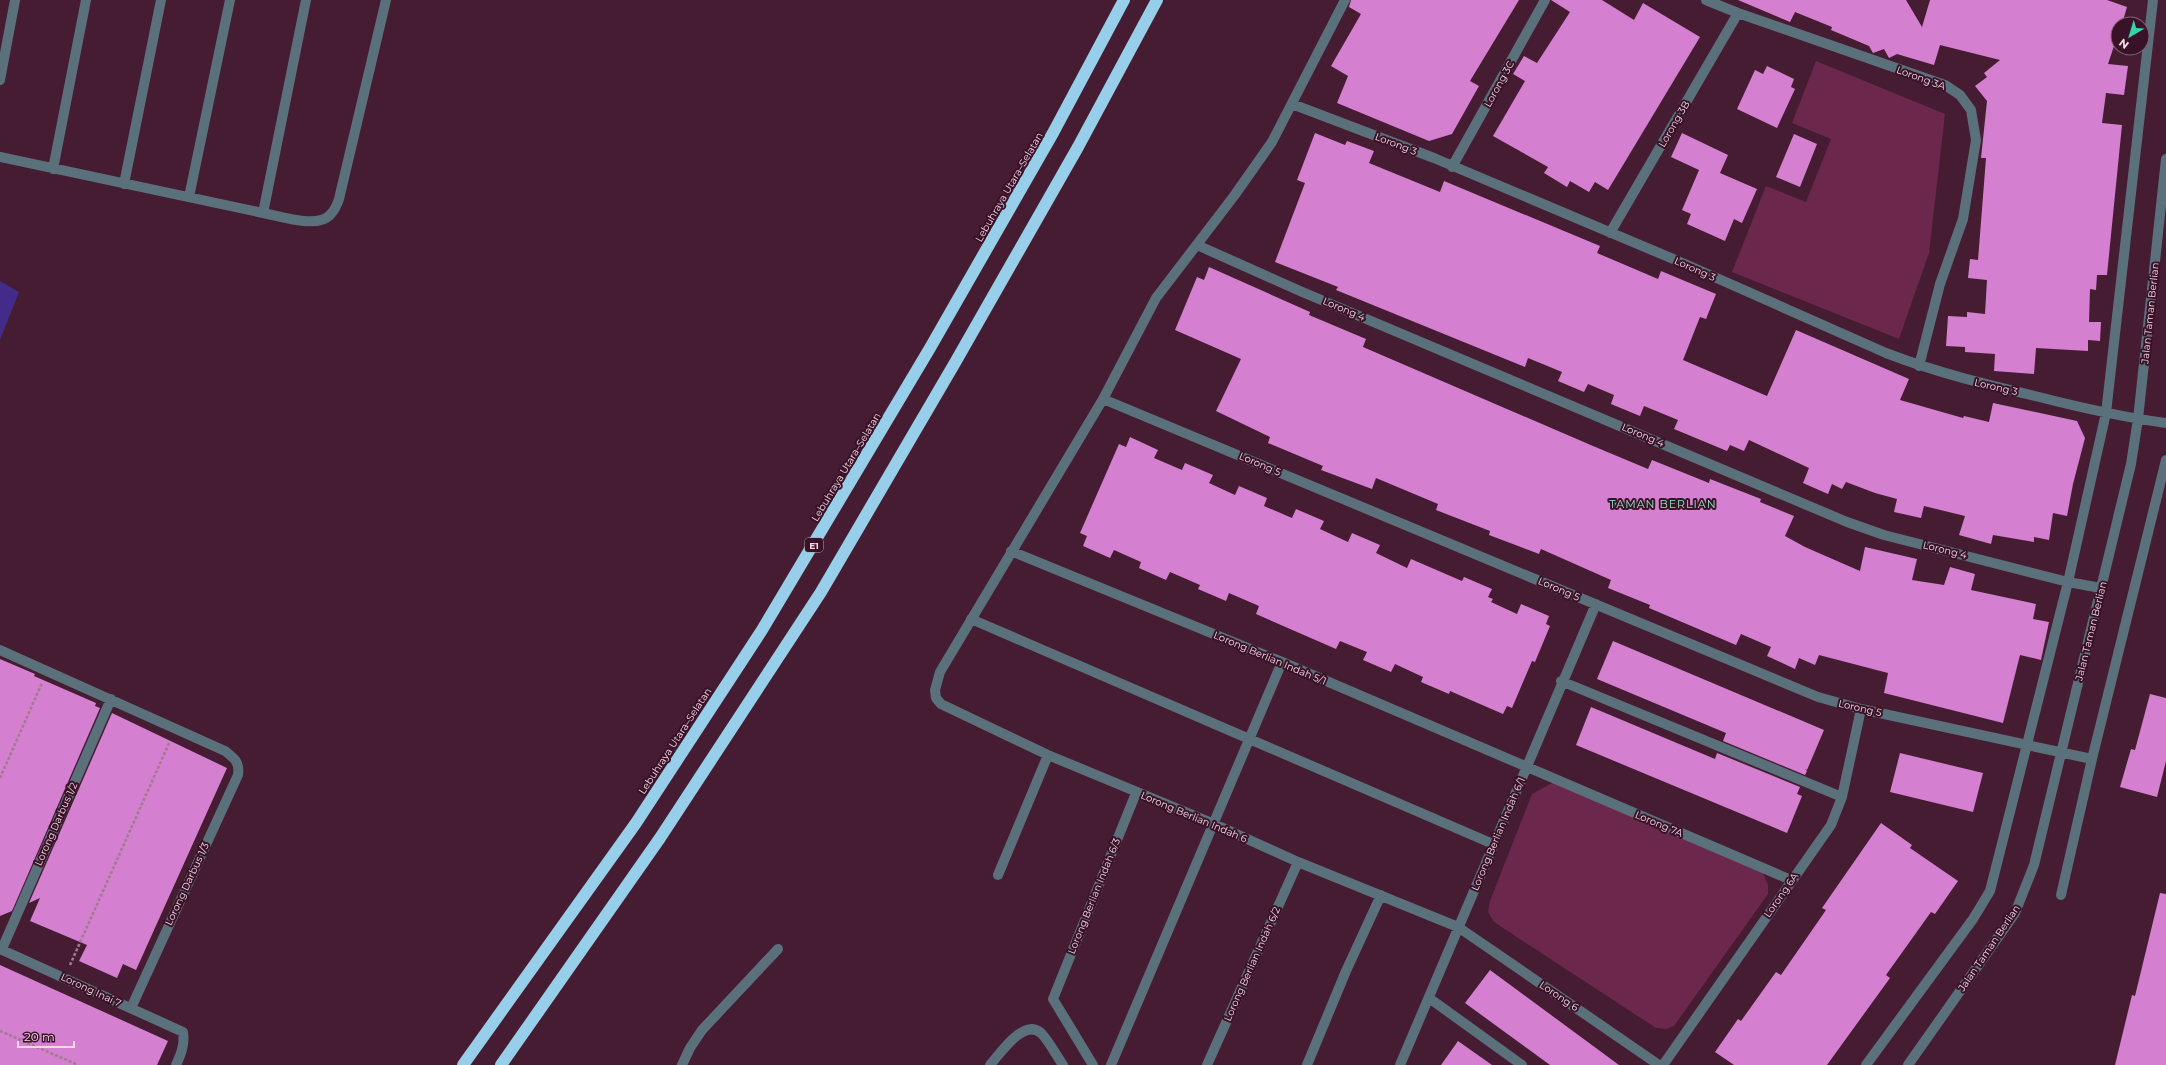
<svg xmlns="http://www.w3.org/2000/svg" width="2166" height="1065" viewBox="0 0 2166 1065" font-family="Montserrat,sans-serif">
<rect width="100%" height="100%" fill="#451c32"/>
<path fill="#6c274d" d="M1816,61L1945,114L1929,253L1899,339L1732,272L1766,186L1806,202L1831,139L1792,123Z
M1554,782L1763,873L1768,885V894L1674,1026L1666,1029L1656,1028L1494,922L1488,912L1490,901L1532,794Z"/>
<path fill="#432c89" d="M0,281L19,292L0,340Z"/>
<path fill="#d57fd0" d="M1351,0H1519L1470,81L1479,86L1452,134L1429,141L1337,103L1348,76L1331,66L1361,14L1349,7Z
M1551,0H1602L1634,20L1643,3L1700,37L1608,190L1595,182L1589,192L1570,181L1567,187L1544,173L1548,167L1493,136L1525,81L1513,74L1524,56L1537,63L1570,12Z
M1738,0H1906L1922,27L1930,0H2107L2127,7L2122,24H2118V34L2108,64L2128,66L2124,95L2106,93L2102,123L2122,125L2107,275H2097L2096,290L2090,289L2089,322H2101L2100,341L2088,340V351L2036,348L2034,374L1994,371L1995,354L1965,352V347L1946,346L1948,316L1967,317V312L1985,314L1987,280L1968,278L1970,259L1978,260L1986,158H1981L1987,101L1975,86L1987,77L1984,73L2000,60L1940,45L1934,65L1897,54L1889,58L1884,49L1873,53L1869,46L1831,30L1832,27L1795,12L1790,22Z
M1767,66L1794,79L1791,87L1795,89L1777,128L1737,109L1755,70L1763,74Z
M1315,133L1345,145L1347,141L1374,151L1369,163L1440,192L1444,181L1600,246L1597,253L1658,279L1661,271L1716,294L1706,319L1700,317L1683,360L1767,396L1796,330L1909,379L1900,400L1963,418L1964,416L1989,422L1993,403L2077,421L2085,438L2073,484L2067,516L2053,513L2049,540L2034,537V542L1993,535L1991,544L1959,535L1965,516L1924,506L1921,518L1894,512L1897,499L1875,493L1846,482L1842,489L1832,484L1828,494L1803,483L1809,468L1749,440L1744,451L1730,445L1727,451L1674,429L1678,420L1644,406L1640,416L1611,404L1614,395L1588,384L1584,392L1558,381L1562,372L1528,358L1525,367L1336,290L1338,287L1275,262L1305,183L1297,180Z
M1682,133L1728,155L1720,173L1757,189L1742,223L1734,219L1725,241L1687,224L1691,214L1682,210L1699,170L1671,157Z
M1794,134L1817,144L1800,187L1776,177Z
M1209,267L1310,312L1309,315L1366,339L1363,347L1593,446L1648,469L1652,460L1709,483L1710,479L1761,499L1760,502L1794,516L1785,536L1805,547L1860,571L1865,547L1917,559L1912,580L1944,585L1950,567L1975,574L1971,590L2036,604L2033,619L2049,622L2041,660L2020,655L2003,723L1884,693L1888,673L1819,655L1815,665L1799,658L1795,669L1767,656L1771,647L1741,634L1736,645L1649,608L1650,605L1608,588L1611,580L1541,549L1539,554L1489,535L1490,531L1436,510L1438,504L1376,478L1372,489L1321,470L1323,466L1268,443L1270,437L1216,411L1241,359L1175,330L1197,277L1204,280Z
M1130,437L1158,450L1154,458L1182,470L1185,463L1213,475L1209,483L1235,495L1239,486L1267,498L1264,506L1292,518L1296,509L1324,521L1320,529L1348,542L1352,533L1380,545L1376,553L1407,568L1411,559L1462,581L1464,577L1492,589L1488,597L1493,599L1491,602L1517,614L1521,604L1549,616L1546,624L1550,626L1535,662L1532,661L1512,708L1507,706L1503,714L1450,691L1449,694L1421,682L1423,677L1395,664L1391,672L1363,660L1367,652L1340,641L1336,649L1256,614L1259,606L1229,593L1226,601L1198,589L1200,585L1170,572L1166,580L1139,568L1141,562L1114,550L1110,558L1083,546L1087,536L1080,533L1101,485L1119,444L1126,447Z
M1613,641L1824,730L1807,770L1805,769L1807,771L1805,775L1723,741L1726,733L1597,679Z
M0,659L35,674L34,676L96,703L95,706L100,708L12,911L0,916Z
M2150,694L2166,698V761L2157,797L2120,787L2131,749L2135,750Z
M1591,707L1715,759L1717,753L1800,787L1797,794L1802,796L1787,833L1576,745Z
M112,713L227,768L136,970L123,964L117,978L79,961L87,945L30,921L40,898L29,903Z
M1900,753L1983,773L1973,812L1890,792Z
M1881,823L1912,845L1910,848L1958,881L1935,914L1931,912L1886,975L1890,978L1827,1065H1734L1715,1052L1738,1019L1741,1021L1776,972L1781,975L1826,910L1822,908Z
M2160,893L2166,894V1065H2115L2132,995L2135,996Z
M0,965L168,1041L157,1065H0Z
M1490,970L1619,1065H1550L1465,1003Z
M1458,1041L1492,1065H1441Z"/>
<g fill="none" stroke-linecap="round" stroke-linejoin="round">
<path stroke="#9e7c8d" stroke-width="2.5" stroke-dasharray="3 2" stroke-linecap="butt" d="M0,778L42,683
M70,965L170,741
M0,1031L78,1065"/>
<path stroke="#5a707b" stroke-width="10" d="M1345,0L1272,142L1234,196L1156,298L1103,399L940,672L935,690L936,698L941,704L1048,755L1212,823L1298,862L1458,927L1659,1065
M1706,0L1738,13L1945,85L1960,95L1971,110L1976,140L1963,219L1940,284L1919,366
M0,80L15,0
M1292,104L1434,158L1685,264L1886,353C1935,372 1984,384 2035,396C2078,407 2121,417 2166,423
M0,157L263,213C280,216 317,229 330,215C334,211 337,205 339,199L386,0
M1452,167L1545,0
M53,169L86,0
M124,184L161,0
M189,197L230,0
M263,213L306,0
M1610,233L1738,13
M1197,245L1300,291L1847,522L1884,535L2068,582L2101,588
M1103,399L1818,697L1861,709L2092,759
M1011,551L1282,662L1791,880
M971,619L1493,844
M0,650L225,751C234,758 240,762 238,775L131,1008
M1561,681L1842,797
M998,875L1048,755
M2061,895L2092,759L2166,460
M0,949L183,1032C185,1045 181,1054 176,1065
M2,949L111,699
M1429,998L1522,1065
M682,1065L690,1048L702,1030L778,949
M990,1065C1000,1054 1025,1016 1042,1034C1050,1043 1056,1055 1063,1065
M1093,1065L1053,999L1136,793
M1111,1065L1282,662
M1207,1065L1298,862
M1307,1065L1346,971L1381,895
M1400,1065L1596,604
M1663,1065L1831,825L1842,797L1861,709
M1866,1065L1973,919L1990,891L2068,582L2106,413L2153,0
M1908,1065L2015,913L2034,865L2131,464L2138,419L2166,159"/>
<path stroke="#97cee9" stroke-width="12" d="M463,1065L636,823L762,630L930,348L1053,133L1124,0
M501,1065L660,838L821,592L956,361L1078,147L1157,0"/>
</g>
<g text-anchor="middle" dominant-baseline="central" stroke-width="4" stroke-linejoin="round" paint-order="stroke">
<rect fill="#391228" stroke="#bc9dac" stroke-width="1" x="805" y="538" width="18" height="14" rx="3"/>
<g font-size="9" font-weight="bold" fill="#f4d9e5">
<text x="814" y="545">E1</text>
</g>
<g font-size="10" fill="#f4d9e5" stroke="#391228">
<text transform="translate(1921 78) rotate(20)">Lorong 3A</text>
<text transform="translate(1499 84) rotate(-61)">Lorong 3C</text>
<text transform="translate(1674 124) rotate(-60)">Lorong 3B</text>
<text transform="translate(1396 144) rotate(21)">Lorong 3</text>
<text transform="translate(1009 187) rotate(-60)">Lebuhraya Utara–Selatan</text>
<text transform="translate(1695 269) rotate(24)">Lorong 3</text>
<text transform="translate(1344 309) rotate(23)">Lorong 4</text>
<text transform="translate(2150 313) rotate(-84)">Jalan Taman Berlian</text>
<text transform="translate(1996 387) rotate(13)">Lorong 3</text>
<text transform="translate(1643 435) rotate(23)">Lorong 4</text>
<text transform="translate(1260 464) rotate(23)">Lorong 5</text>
<text transform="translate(846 467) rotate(-59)">Lebuhraya Utara–Selatan</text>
<text transform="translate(1945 550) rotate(14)">Lorong 4</text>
<text transform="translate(1559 589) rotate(23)">Lorong 5</text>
<text transform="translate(2091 631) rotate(-76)">Jalan Taman Berlian</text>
<text transform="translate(1270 658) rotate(23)">Lorong Berlian Indah 5/1</text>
<text transform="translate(1860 708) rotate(13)">Lorong 5</text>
<text transform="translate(675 741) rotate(-57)">Lebuhraya Utara–Selatan</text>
<text transform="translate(1194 817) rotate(23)">Lorong Berlian Indah 6</text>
<text transform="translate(56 824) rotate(-66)">Lorong Darbus 1/2</text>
<text transform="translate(1659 824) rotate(23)">Lorong 7A</text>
<text transform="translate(1498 834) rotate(-67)">Lorong Berlian Indah 6/1</text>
<text transform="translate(187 884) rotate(-65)">Lorong Darbus 1/3</text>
<text transform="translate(1781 895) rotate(-55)">Lorong 6A</text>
<text transform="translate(1094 896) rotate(-68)">Lorong Berlian Indah 6/3</text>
<text transform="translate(1989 948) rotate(-56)">Jalan Taman Berlian</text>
<text transform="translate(1252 964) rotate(-66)">Lorong Berlian Indah 6/2</text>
<text transform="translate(91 990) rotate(25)">Lorong Inai 7</text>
<text transform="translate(1559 996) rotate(34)">Lorong 6</text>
</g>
<g font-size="11" letter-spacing="1" fill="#8de8c7" stroke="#391228">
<text x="1663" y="504">TAMAN BERLIAN</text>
</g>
</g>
<g transform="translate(2130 36) rotate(218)"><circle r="19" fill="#391228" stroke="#846274"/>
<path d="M0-3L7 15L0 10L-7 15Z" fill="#35d4a7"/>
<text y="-6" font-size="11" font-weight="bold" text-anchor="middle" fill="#f4d9e5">N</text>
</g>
<path d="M18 1041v6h56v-6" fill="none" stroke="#f4d9e5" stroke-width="2"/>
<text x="24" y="1041" font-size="12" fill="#f4d9e5" stroke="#391228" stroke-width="3" paint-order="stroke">20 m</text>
</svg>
